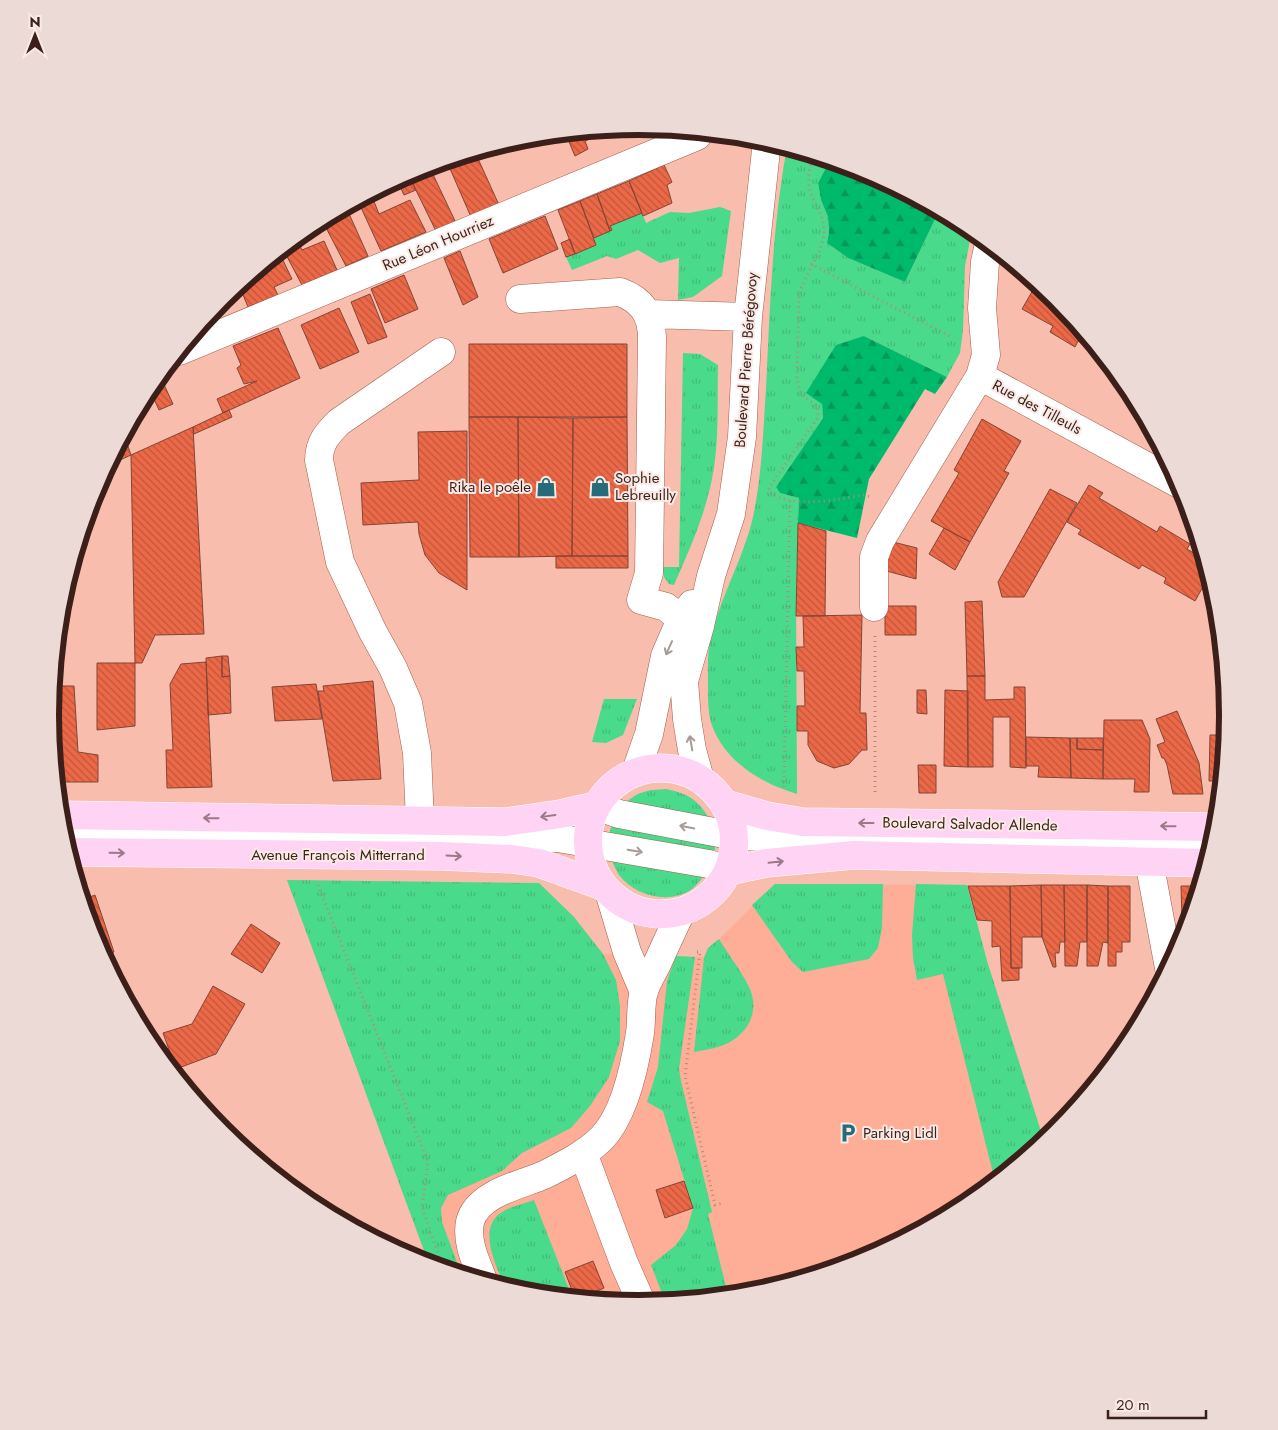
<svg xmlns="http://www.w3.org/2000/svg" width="1278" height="1430" viewBox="0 0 1278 1430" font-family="Jost,sans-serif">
<defs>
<pattern id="grass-tufts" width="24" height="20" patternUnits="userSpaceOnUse" patternTransform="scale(1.25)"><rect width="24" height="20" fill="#49da8b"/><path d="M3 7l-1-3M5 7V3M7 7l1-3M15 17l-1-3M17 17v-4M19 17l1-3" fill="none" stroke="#41bb77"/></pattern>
<pattern id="forest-firs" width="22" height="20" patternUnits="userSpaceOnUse" patternTransform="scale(1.25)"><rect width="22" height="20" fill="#00ba6c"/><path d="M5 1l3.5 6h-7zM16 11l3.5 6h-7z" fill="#049758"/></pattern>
<pattern id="building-back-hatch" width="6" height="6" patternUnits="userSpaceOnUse" patternTransform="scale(1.25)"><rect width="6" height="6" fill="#ec6948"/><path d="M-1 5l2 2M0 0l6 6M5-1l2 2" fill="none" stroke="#c0563b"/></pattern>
</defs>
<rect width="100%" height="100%" fill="#f8bdad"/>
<path fill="#fead97" d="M287,880L539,883L574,917L603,954L704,957L708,948L719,939L775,884L967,885L987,961L1044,1141L966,1205L864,1259L754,1293L639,1304L524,1293L429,1264Z"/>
<path fill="url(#grass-tufts)" d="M787,147L830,160L818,183L821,200L828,217L829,232L827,243L848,258L905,282L939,211L972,230L965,266L963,330L960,353L947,377L864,336L822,404L823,418L776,487L780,493L799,498L796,589L797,794C763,784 727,763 713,728C708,716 708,701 708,687C708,673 707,656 710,642C719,599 743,560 753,517C762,475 763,432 766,389C770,308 772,227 787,147Z
M720,207L731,211L722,276L693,297L678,300L679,258L660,263L638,250L616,259L607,256L572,270L566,257L596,245L594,238L610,231L612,230L610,226L642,213L646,223L670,212L689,213Z
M683,353L700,354L718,365C717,405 720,448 710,488C702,522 688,553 674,585L669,584L664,577L663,567H679Z
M604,699H637L623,735L606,743L592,742Z
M666,789C690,794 698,800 711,821L623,805C638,791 647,790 666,789Z
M613,824L715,842V849L712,855L610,837V830Z
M610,857L705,875C701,879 697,885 692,889C669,905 635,896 619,875C616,870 613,863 610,857Z
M287,880L539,883L574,917L603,954L616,980L620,1006V1041L609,1077L590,1106L571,1128L522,1153L502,1171L448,1195L441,1208L442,1222L461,1273L429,1264Z
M775,884H883L882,928L878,948L869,959L803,972L792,962L752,905Z
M916,884L967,885L987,961L1044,1141L995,1181L943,974L917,980L913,958L912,935Z
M719,939C728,954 740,969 748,985C762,1011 747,1037 721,1046C712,1049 703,1050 694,1052L704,958L708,948Z
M676,956L695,957L679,1069L681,1081L712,1212L708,1214L728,1295L665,1301L651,1265L676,1245L687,1229L693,1208L663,1111L647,1102L658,1067L667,981Z
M534,1200L572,1297L524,1293L505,1287C497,1267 476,1228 502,1212C511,1206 524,1204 534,1200Z"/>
<path fill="url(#forest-firs)" d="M830,160L865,171L939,211L905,282L848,258L827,243L829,232L828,217L821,200L818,183Z
M864,336L947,377L935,394L925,389L869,479L857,538L798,523L799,498L780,493L776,487L823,418L822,404L806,393L836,345Z"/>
<path fill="url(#building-back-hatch)" stroke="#844434" d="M626,127L611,135L609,131L585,141L588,149L575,156L567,137L579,132Z
M475,152L499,205L471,217L448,164Z
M664,165L672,182L667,185L672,203L643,216L629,181Z
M429,166L456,223L436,231L408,174Z
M408,174L416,190L404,195L397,180Z
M629,181L642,213L610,226L612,230L610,231L597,194Z
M371,194L379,214L410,200L426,232L381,251L358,201Z
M597,194L610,231L594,238L580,201Z
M580,201L596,245L575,254L558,210Z
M346,207L368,256L346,266L322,220Z
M545,216L558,249L503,273L489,239Z
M296,238L302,250L324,241L337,270L302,285L283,249Z
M570,239L575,254L566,257L561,243Z
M460,251L478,297L463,305L444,258Z
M279,252L292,279L274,287L278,295L248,307L239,285Z
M404,275L418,309L385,323L371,289Z
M1037,283L1056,299L1100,353L1078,341L1075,347L1050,332L1053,326L1022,309Z
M234,289L238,297L215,308L223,298Z
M370,294L387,337L368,344L351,302Z
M339,308L359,352L320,369L301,325Z
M278,328L300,378L223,413L217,399L257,381L244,384L237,368L241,365L233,346Z
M469,344H627V417H469Z
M160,376L173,404L159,410L149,388Z
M229,410L232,417L194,434L193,427Z
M469,417H518L519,557H470Z
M518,417L573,418L572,556L519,557Z
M627,417L628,556H572L573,418Z
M982,419L1021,441L1004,471L1009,473L970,542L931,521L959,473L954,470Z
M193,427L204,634L155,635L142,663H135L131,455Z
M467,431V590L439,573L425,555L419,534L418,522L363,525L361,483L419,480L418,432Z
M124,435L131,455L120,460L116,449Z
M115,451L119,460L108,465Z
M1089,485L1103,493L1099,498L1157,532L1160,526L1190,544L1187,549L1204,559L1209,576L1195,601L1164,583L1166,578L1142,565L1139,569L1078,534L1081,530L1067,522Z
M1050,489L1077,503L1024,597H1002L998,582Z
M798,523L826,531L825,616H796Z
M944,528L970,542L955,570L929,554Z
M889,541L917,548L916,579L883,570Z
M556,556H628V568H556Z
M982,601L985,676H967L965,602Z
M885,606H916V635H885Z
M862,615L860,713H866L867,750H862L849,764L834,768L817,761L808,745V731H797V706H805L804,671H797L796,647H804L803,616Z
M222,656H228L230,676L222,677Z
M222,656V677L230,676L231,713L208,715L206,658Z
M206,662L212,787L167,788L166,750H173L170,684L181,664Z
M97,663H135V726L97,730Z
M967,676H985V700L1014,699V687H1025L1026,768L1010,767V717H993V767H968Z
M373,681L381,779L333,781L318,691H324L323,686Z
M316,684L322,719L275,721L272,687Z
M53,686H74L78,752L98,755V782H57L50,715Z
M917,690H926L927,714L917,713Z
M945,690L968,691V767L944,766Z
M1177,711L1199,763L1203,794H1173L1167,765L1164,758H1162L1157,745L1165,742L1156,719Z
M1104,720H1142L1150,739L1149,792H1134L1135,779H1103Z
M1210,735H1226L1221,781H1209Z
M1026,737L1070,738L1071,778L1038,777L1039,766H1026Z
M1070,738H1077V749L1103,750V779L1071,778Z
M1077,738H1103V750L1077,749Z
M918,765H936V793H919Z
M1041,885H1064L1065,942H1060L1059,953H1055L1056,967H1053L1042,937Z
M1041,885L1042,937H1022V968H1011L1010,886Z
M1064,885H1087V942H1080L1077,966H1065Z
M1087,885L1108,886V943L1103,942L1098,966H1087Z
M968,886H1010L1011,968H1019V980L1002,981L1000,946L992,947V921L977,920Z
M1108,886H1130V942H1122V952H1116V966H1108Z
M1181,886H1200L1190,919H1182Z
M95,895L114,952L103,956L95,940L82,900Z
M251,924L280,943L262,973L231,954Z
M213,986L245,1004L216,1054L176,1069L163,1033L192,1024Z
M684,1181L693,1208L665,1218L656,1190Z
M593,1261L604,1288L580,1298H575L565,1272Z"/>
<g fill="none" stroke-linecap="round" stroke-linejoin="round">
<defs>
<path id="minor" d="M520,299L620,292C642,300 652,315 652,338L649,573L641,600L666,607L681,619
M648,314L748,317
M179,351L697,136L698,132
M980,376L1181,485
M874,607V557L880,541L980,376L986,355L982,308L985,262L989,244
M636,771L649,734L665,656L681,619L692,604
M700,779L692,750L687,719L684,681L700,626L711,576L731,514L742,437L748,317L767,141
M596,806L619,814L735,836L989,845L1147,844L1211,847
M420,821L417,753L408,703L393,668L373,632L340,562L319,460C319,443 327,434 339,422L441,352
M63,834L558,838L709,864L728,871
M1149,861L1169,968
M610,895L627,952L644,992
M583,1153L624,1263L642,1304
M483,1280C476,1262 466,1242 470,1222C477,1193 521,1185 544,1175C564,1165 586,1154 602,1138C625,1114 635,1065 640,1033C642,1019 640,1004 644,991C647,982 653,972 657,964C665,946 673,929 681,912"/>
<path id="major" d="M588 841a73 73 0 1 1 146 0a73 73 0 1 1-146 0Z
M725,804L767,816L803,822L1217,827
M60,815L506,822L560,814L596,806
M68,852L439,856L512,859L539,863L603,886
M728,871L767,863L854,855L1207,863"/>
</defs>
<use href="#minor" stroke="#a25f4e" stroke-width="29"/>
<use href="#major" stroke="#fff" stroke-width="29"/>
<path stroke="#b8887b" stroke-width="3" stroke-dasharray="1 4" stroke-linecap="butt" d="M813,155C810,166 807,178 810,190C814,205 825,216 824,233C823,251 805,275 799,294L797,377C798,382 798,388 801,393C809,404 822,402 817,419L770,486L769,492C792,510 838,499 864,495L871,497
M811,264L953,338
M875,636V793
M784,787L790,500
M318,885L428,1162L422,1207L443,1268
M697,952H700L685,1076L715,1205L723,1203"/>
<use href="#minor" stroke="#fff" stroke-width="28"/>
<use href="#major" stroke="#fed3f4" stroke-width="28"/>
</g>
<defs><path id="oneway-shaft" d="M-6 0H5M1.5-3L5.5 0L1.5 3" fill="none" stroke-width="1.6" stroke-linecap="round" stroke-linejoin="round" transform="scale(1.25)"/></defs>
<g stroke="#a79a97">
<use href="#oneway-shaft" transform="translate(669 648) rotate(114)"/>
<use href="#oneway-shaft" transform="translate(691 743) rotate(-100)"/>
<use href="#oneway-shaft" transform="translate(687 827) rotate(-169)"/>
<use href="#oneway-shaft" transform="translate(635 851) rotate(10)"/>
</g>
<g stroke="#9c7986">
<use href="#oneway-shaft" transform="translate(548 816) rotate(172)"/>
<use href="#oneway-shaft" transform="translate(211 818) rotate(-179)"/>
<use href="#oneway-shaft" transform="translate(866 823) rotate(180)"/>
<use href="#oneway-shaft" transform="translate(1168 826) rotate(-179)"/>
<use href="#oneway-shaft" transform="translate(117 853) rotate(1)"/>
<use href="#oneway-shaft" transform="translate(454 856) rotate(3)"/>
<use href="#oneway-shaft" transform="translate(776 862) rotate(-6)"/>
</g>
<defs>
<symbol id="shop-bare" viewBox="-9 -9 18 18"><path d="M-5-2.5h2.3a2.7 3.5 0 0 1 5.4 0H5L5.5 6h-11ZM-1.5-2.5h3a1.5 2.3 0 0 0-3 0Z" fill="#256b7a" stroke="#faeae5" stroke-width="2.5" paint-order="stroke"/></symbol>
<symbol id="parking-bare" viewBox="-9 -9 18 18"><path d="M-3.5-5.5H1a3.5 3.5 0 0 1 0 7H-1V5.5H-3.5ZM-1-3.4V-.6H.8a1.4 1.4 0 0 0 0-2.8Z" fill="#256b7a" stroke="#faeae5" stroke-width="2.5" paint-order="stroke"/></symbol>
</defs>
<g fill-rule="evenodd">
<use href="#shop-bare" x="532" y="473" width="28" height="28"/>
<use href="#shop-bare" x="586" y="473" width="28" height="28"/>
<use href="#parking-bare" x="834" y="1119" width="28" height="28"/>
</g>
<g text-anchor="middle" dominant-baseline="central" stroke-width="4" stroke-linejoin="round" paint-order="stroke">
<g font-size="15" fill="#3b1f18" stroke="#faeae5">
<text transform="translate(438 243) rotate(-23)">Rue Léon Hourriez</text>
<text transform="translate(746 360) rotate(-86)">Boulevard Pierre Bérégovoy</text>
<text transform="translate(1037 407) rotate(28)">Rue des Tilleuls</text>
<text transform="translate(970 824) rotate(1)">Boulevard Salvador Allende</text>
<text x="338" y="855">Avenue François Mitterrand</text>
</g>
<g font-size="15" fill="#3b1f18" stroke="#faeae5" text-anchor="start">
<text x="615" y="478">Sophie<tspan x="615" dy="17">Lebreuilly</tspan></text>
<text x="531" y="487" text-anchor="end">Rika le poêle</text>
<text x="863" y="1133">Parking Lidl</text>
</g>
</g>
<path d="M0 0H1278V1430H0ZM59 715a580 580 0 1 1 1160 0a580 580 0 1 1-1160 0Z" fill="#ebdad5" fill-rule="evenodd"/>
<path fill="none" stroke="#3b1f18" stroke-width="6" d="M59 715a580 580 0 1 1 1160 0a580 580 0 1 1-1160 0Z"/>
<g transform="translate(35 35)" stroke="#faeae5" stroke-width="4" paint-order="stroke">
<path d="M0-4L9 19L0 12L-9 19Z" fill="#3b1f18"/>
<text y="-8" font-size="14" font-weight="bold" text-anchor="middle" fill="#3b1f18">N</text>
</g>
<path d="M1108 1410v8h98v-8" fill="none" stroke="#3b1f18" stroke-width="2.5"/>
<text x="1116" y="1410" font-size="15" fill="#3b1f18" stroke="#faeae5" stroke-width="4" paint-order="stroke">20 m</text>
</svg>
